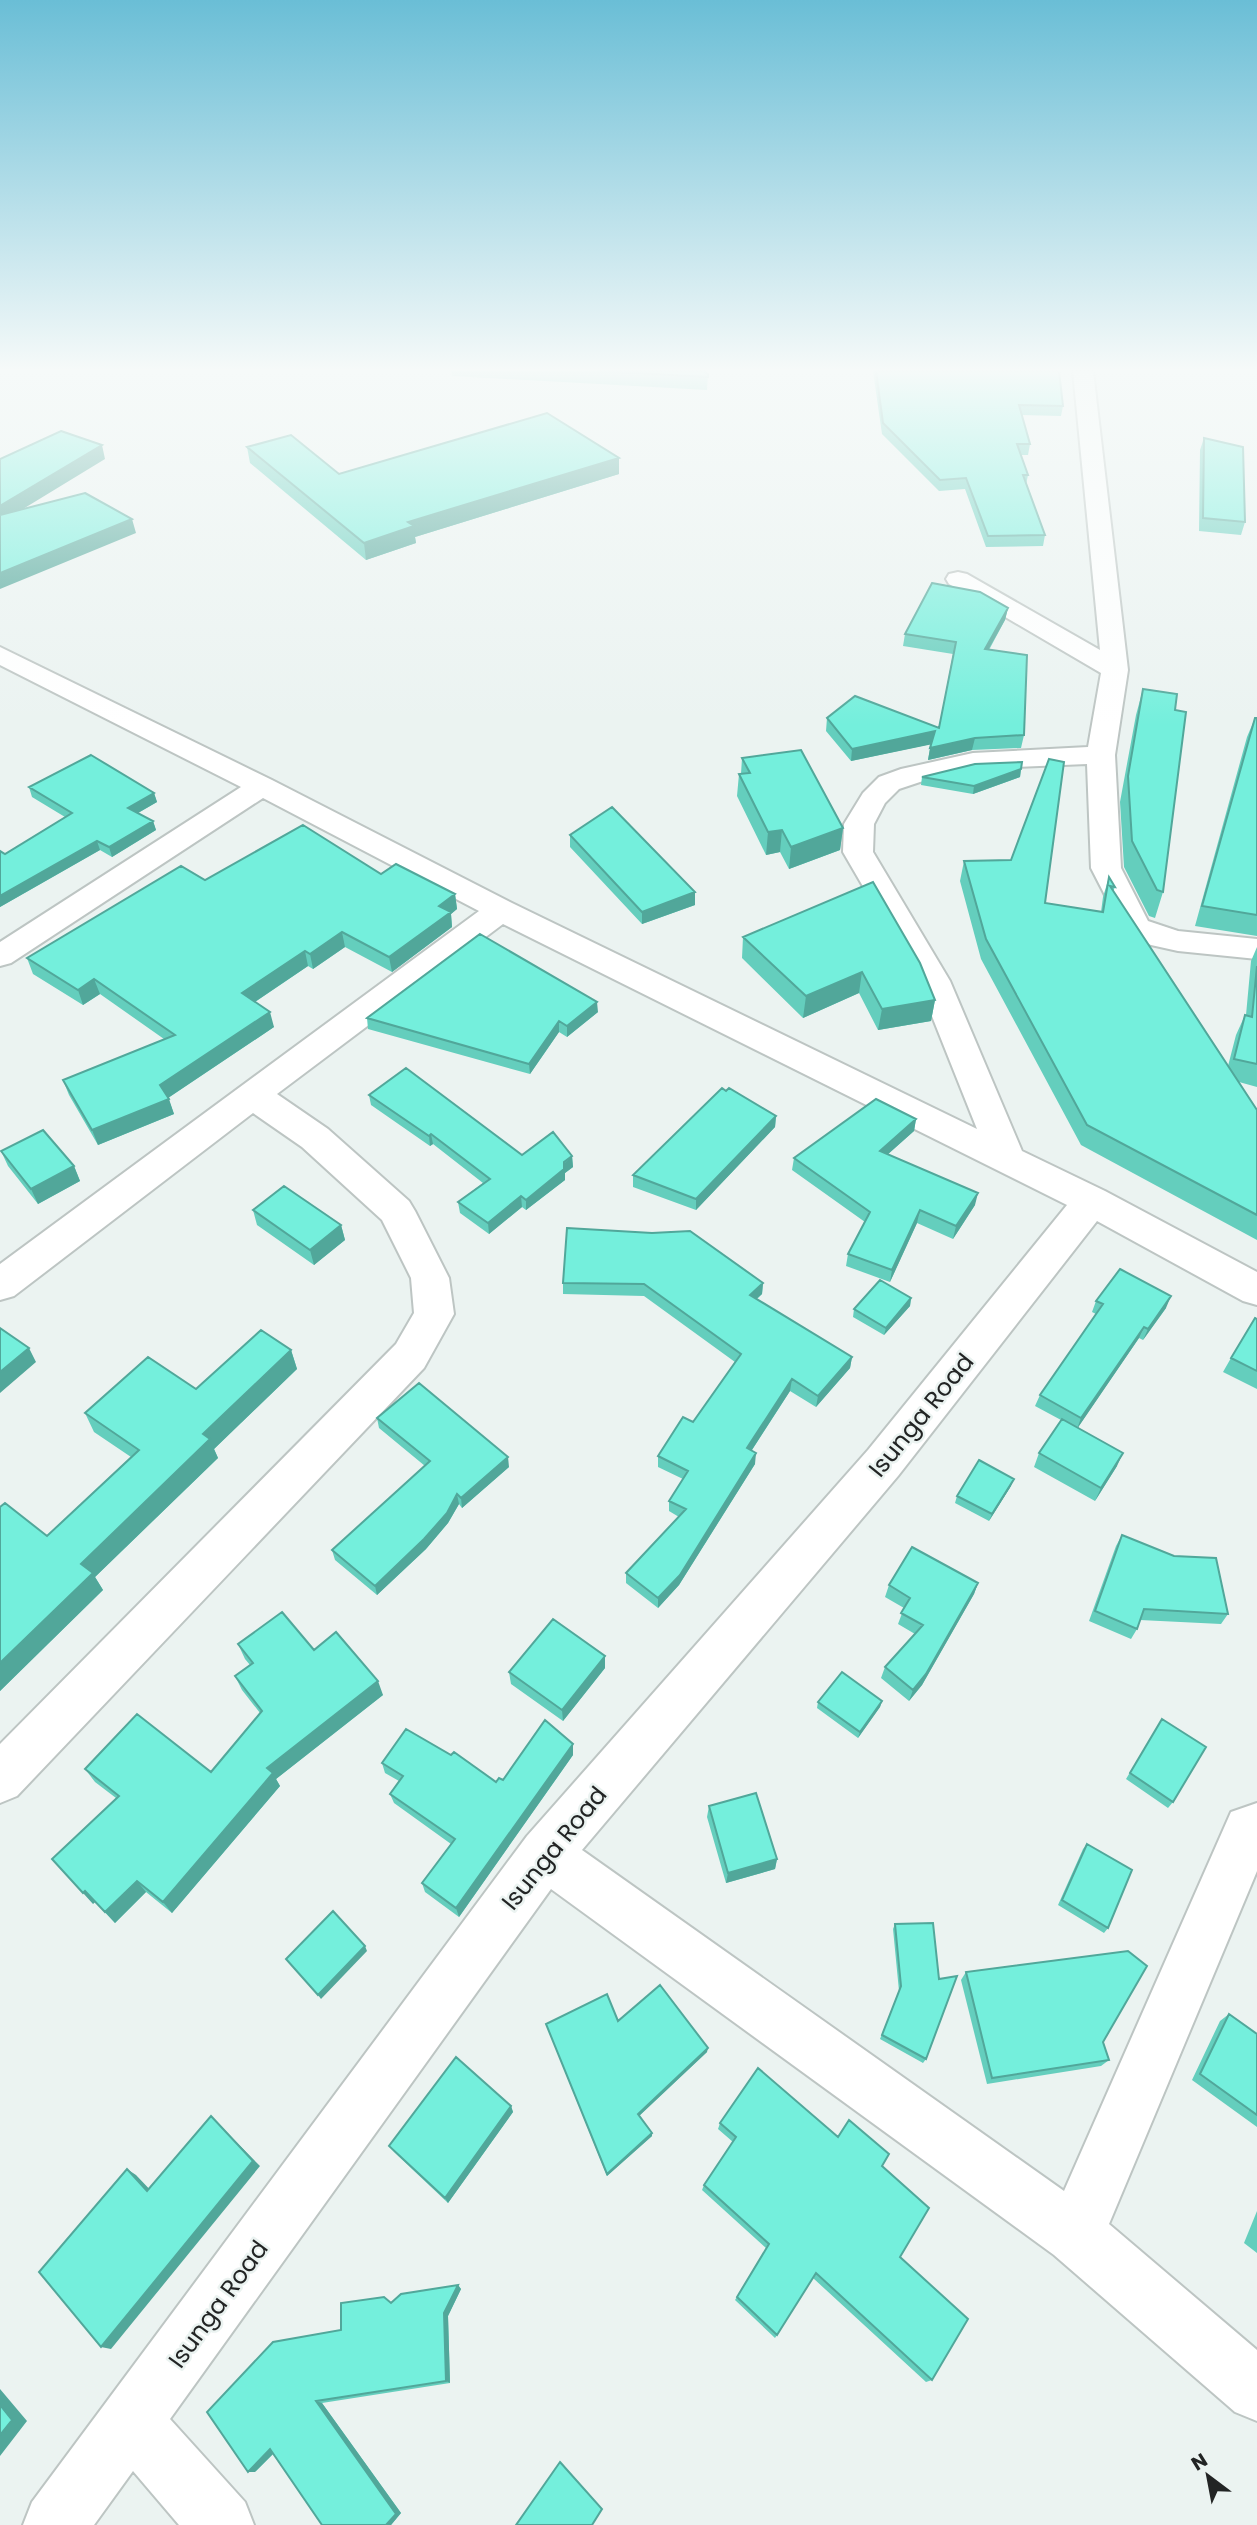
<svg xmlns="http://www.w3.org/2000/svg" width="1257" height="2525" viewBox="0 0 1257 2525" font-family="Poppins,sans-serif">
<rect width="100%" height="100%" fill="#ebf3f1"/>
<g fill="none" stroke-linecap="round" stroke-linejoin="round">
<defs>
<path id="minor" d="M1073,371H1093L1128,670L1115,755L1121,868L1148,921L1178,931L1257,939V959L1178,951L1151,945L1125,934L1091,868L1087,764L973,769L920,782L899,789L885,803L874,824L873,852L950,981L1022,1151L1105,1191L1257,1272V1305L1243,1301L1097,1221L898,1476L582,1850L1064,2191L1231,1812L1257,1803V1871L1109,2224L1257,2350V2421L1235,2412L1054,2255L551,1889L170,2419L245,2502L254,2525H179L133,2471L94,2525H23L32,2502L527,1836L868,1450L1067,1205L503,924L277,1094L328,1129L409,1201L415,1211L449,1278L454,1314L424,1368L17,1796L0,1803V1744L396,1344L414,1313L411,1278L382,1220L302,1147L253,1113L14,1296L0,1300V1264L479,911L263,798L11,963L0,966V942L241,787L0,665V647L272,780L512,903L977,1129L918,981L843,852L844,824L863,793L879,777L901,769L973,753L1088,747L1101,673L949,584L946,579L949,574L958,572L967,574L1100,650Z"/>
</defs>
<use href="#minor" stroke="#bdc5c3" stroke-width="4"/>
<use href="#minor" fill="#fff" fill-rule="evenodd"/>
</g>
<path fill="#64cebd" d="M451,371H703L708,374L707,390L452,376Z
M873,371H1059L1063,406L1061,416L1022,415L1030,444L1028,455H1021L1028,475L1026,485L1045,535L1043,546L986,547L965,489L939,491L882,434Z
M1204,438L1245,522L1241,535L1199,531L1200,450Z
M247,447L339,474L619,458V474L415,537L416,543L366,560L250,463Z
M1008,608L1005,620L989,650L1024,735L1021,748L972,750L928,760L931,744L851,761L826,731L827,718L939,728L953,654L903,646L905,634Z
M1143,689L1163,892L1155,918L1149,916L1124,867L1120,802L1136,715Z
M1255,718H1257V936L1195,926L1247,737Z
M742,758L843,828L840,850L789,869L780,852L766,855L737,796L739,774H741Z
M1021,769L1020,777L973,794L921,785L922,777Z
M29,787L154,793L157,802L138,813L153,821L156,830L112,857L100,850L0,907V851L5,854L65,817L32,797Z
M570,835L695,892V905L642,924L570,847Z
M964,861L1045,903L1101,912L1103,897L1109,877L1115,887L1113,892L1228,1066L1236,1035L1245,1015H1246L1251,961L1257,947V1087L1239,1082L1257,1110V1240L1081,1145L981,959L960,881Z
M381,874L455,894L457,909L451,914L452,927L392,972L345,947L313,969L308,966L255,1002L274,1027L168,1098L174,1114L98,1145L69,1095L63,1080L164,1039L100,994L83,1005L33,974L27,958L205,880Z
M873,882L935,1000L931,1021L878,1030L859,993L803,1018L742,958L743,937Z
M598,1012L567,1037L559,1032L530,1074L368,1029L367,1018Z
M369,1095L522,1155L572,1156L573,1167L565,1173V1180L526,1210L522,1207L489,1234L460,1213L458,1202L483,1183L433,1144L430,1146L371,1105Z
M776,1116L775,1127L696,1210L633,1187V1175Z
M916,1119L914,1131L888,1154L975,1205L953,1239L917,1223L890,1282L846,1266L848,1254L865,1222L792,1170L794,1158Z
M1,1151L74,1166L80,1181L38,1204L8,1166Z
M253,1210L341,1225L345,1240L314,1265L257,1225Z
M563,1283H763L762,1294L757,1299L852,1357L850,1368L816,1407L790,1391L752,1450L755,1464L679,1585L658,1608L626,1583V1573L679,1517L669,1511V1501L683,1479L658,1467V1456L693,1422L735,1362L644,1296L563,1294Z
M911,1298L910,1306L884,1335L853,1317L854,1309Z
M1096,1301L1166,1308L1143,1340L1139,1338L1078,1427L1117,1466L1095,1501L1034,1467L1039,1453L1061,1420L1035,1406L1040,1395L1096,1314L1092,1312Z
M1257,1319V1389L1223,1372L1231,1358Z
M291,1350L297,1369L214,1449L218,1458L95,1577L103,1590L0,1691V1507L47,1536L131,1457L94,1432L85,1413L196,1389Z
M377,1418L509,1467L462,1508L459,1504L448,1523L426,1549L377,1595L335,1560L332,1550L425,1466L379,1428Z
M1011,1486L989,1521L955,1503L957,1496Z
M1122,1535L1228,1614L1221,1624L1140,1620L1137,1629L1131,1639L1089,1621L1116,1546Z
M978,1583L974,1594L922,1685L909,1701L881,1678L885,1667L915,1634L898,1624L904,1608L885,1597L889,1585Z
M238,1644L314,1650L383,1695L276,1779L280,1786L172,1913L146,1892L115,1923L95,1902L93,1904L116,1798L95,1782L85,1769L211,1772L260,1713L242,1690L235,1676L250,1665L245,1659Z
M605,1656V1668L563,1721L511,1684L509,1672Z
M882,1701L880,1707L858,1738L817,1708L818,1702Z
M1162,1719L1173,1802L1168,1808L1126,1779Z
M573,1744V1755L459,1917L425,1892L422,1883L451,1844L394,1803L390,1794L399,1781L385,1773L382,1763L496,1782L503,1780Z
M709,1806L777,1859L775,1869L726,1883L707,1817Z
M1087,1844L1108,1928L1104,1933L1058,1905L1083,1849Z
M895,1924L926,2059L923,2063L880,2039L899,1991L893,1929Z
M966,1972L1103,2042L1109,2060L1101,2066L987,2084L961,1980Z
M1229,2014L1257,2034V2127L1192,2080L1220,2021Z
M618,2021L707,2052L639,2116L652,2133V2136L607,2176L546,2024Z
M511,2106L513,2112L448,2203L394,2152L389,2146Z
M720,2123L838,2137L882,2166L900,2257L932,2380L926,2382L813,2278L777,2335L775,2338L735,2300L766,2248L702,2190L704,2185L733,2142L718,2129Z
M1257,2211V2253L1244,2243Z
M458,2285L461,2289L448,2316L450,2383L322,2403L401,2513L391,2525H322L273,2454L255,2472L341,2330L391,2303Z"/>
<path fill="#51a79a" d="M102,445L105,459L0,523V506Z
M619,458V474L415,537L416,543L366,560L364,543L408,522Z
M132,519L136,533L0,589V573Z
M1008,608L1005,620L982,661L985,649Z
M935,731L933,744L851,761L852,749Z
M975,738L972,750L928,760L930,748Z
M1021,769L1020,777L973,794L974,786Z
M154,793L157,802L131,817L128,808Z
M153,821L156,830L112,857L109,847Z
M843,828L840,850L789,869L791,847Z
M782,830L780,852L766,855L768,832Z
M97,841L100,850L0,907V896Z
M695,892V905L642,924V912Z
M455,894L457,909L451,914L452,927L392,972L389,957L439,906Z
M342,932L345,947L313,969L310,954Z
M305,951L308,966L246,1008L242,993Z
M862,972L859,993L803,1018L806,996Z
M94,979L100,994L83,1005L78,990Z
M935,1000L931,1021L878,1030L882,1009Z
M597,1002L598,1012L567,1037V1026Z
M270,1012L274,1027L165,1100L160,1085Z
M559,1021V1032L530,1074L529,1064Z
M169,1099L174,1114L98,1145L92,1130Z
M776,1116L775,1127L696,1210V1199Z
M916,1119L914,1131L877,1164L880,1151Z
M431,1134L433,1144L430,1146L429,1136Z
M572,1156L573,1167L565,1173V1180L526,1210V1200Z
M74,1166L80,1181L38,1204L31,1189Z
M978,1193L975,1205L953,1239L956,1226Z
M521,1196L522,1207L489,1234L488,1223Z
M920,1210L917,1223L890,1282L892,1270Z
M341,1225L345,1240L314,1265L310,1250Z
M763,1283L762,1294L748,1306L750,1295Z
M1171,1296L1166,1308L1143,1340L1148,1329Z
M911,1298L910,1306L884,1335L886,1328Z
M1144,1327L1139,1338L1077,1429L1081,1418Z
M29,1348L36,1362L0,1393V1372Z
M291,1350L297,1369L214,1449L218,1458L95,1577L103,1590L0,1691V1663L81,1564L203,1434Z
M852,1357L850,1368L816,1407L818,1396Z
M792,1379L790,1391L746,1459L747,1448Z
M756,1453L755,1464L679,1585L658,1608V1598Z
M1123,1453L1117,1466L1095,1501L1101,1488Z
M508,1457L509,1467L462,1508L461,1498Z
M1014,1479L1011,1486L989,1521L992,1514Z
M457,1494L459,1504L448,1523L426,1549L377,1595L375,1586Z
M978,1583L974,1594L922,1685L909,1701L913,1690Z
M605,1656V1668L563,1721L562,1710Z
M378,1681L383,1695L276,1779L280,1786L172,1913L163,1902L267,1768Z
M882,1701L880,1707L858,1738L860,1732Z
M573,1744V1755L459,1917L456,1908Z
M777,1859L775,1869L726,1883L728,1873Z
M137,1881L146,1892L115,1923L105,1912Z
M85,1891L95,1902L93,1904L83,1893Z
M365,1946L367,1951L321,1999L318,1995Z
M708,2048L707,2052L638,2117V2114Z
M511,2106L513,2112L448,2203L445,2198Z
M211,2116L260,2166L111,2349L101,2347Z
M652,2133V2136L607,2176V2174Z
M127,2169L136,2175L156,2196L147,2191Z
M458,2285L461,2289L448,2316L450,2383L446,2381L444,2313Z
M0,2389L27,2421L0,2456Z
M316,2401L322,2403L401,2513L391,2525H386Z
M270,2449L277,2450L255,2472H248Z"/>
<path fill="#74efdc" stroke="#51a79a" stroke-width="2" d="M598,371H703L708,374V377Z
M876,371H1059L1063,406L1019,405L1030,444H1017L1028,475H1023L1045,535L988,536L966,478L940,480L883,423Z
M547,413L619,458L408,522L414,526L364,543L247,447L291,435L339,474Z
M61,431L102,445L0,506V459Z
M1204,438L1243,447L1245,522L1203,518Z
M85,493L132,519L0,573V515Z
M932,583L980,592L1008,608L985,649L1027,655L1024,735L975,738L930,748L935,731L852,749L827,718L855,696L939,728L956,642L905,634Z
M1143,689L1177,694L1175,710L1186,712L1163,892L1157,890L1132,841L1128,776Z
M1255,718H1257V915L1202,906Z
M801,750L843,828L791,847L782,830L768,832L739,774L750,773L742,758Z
M91,755L154,793L128,808L153,821L109,847L97,841L0,896V851L5,854L72,813L29,787Z
M1049,759L1064,762L1045,903L1103,912L1109,877L1115,887L1110,886L1257,1110V1215L1087,1125L986,939L964,861L1011,860Z
M1022,762L1021,769L974,786L922,777L975,764Z
M612,807L695,892L642,912L570,835Z
M303,825L381,874L396,864L455,894L439,906L451,912L389,957L342,932L310,954L305,951L242,993L270,1012L160,1085L169,1099L92,1130L63,1080L175,1035L94,979L78,990L27,958L181,866L205,880Z
M873,882L920,963L935,1000L882,1009L862,972L806,996L743,937Z
M480,934L597,1002L567,1026L559,1021L529,1064L367,1018Z
M1257,966V1064L1234,1059L1245,1015L1252,1017Z
M406,1068L522,1155L553,1132L572,1156L564,1162V1169L526,1200L521,1196L488,1223L458,1202L490,1179L431,1134L429,1136L369,1095Z
M722,1088L726,1091L729,1088L776,1116L696,1199L633,1175Z
M876,1099L916,1119L880,1151L978,1193L956,1226L920,1210L892,1270L848,1254L870,1212L794,1158Z
M43,1130L74,1166L31,1189L1,1151Z
M284,1186L341,1225L310,1250L253,1210Z
M567,1228L652,1233L690,1231L763,1283L750,1295L852,1357L818,1396L792,1379L747,1448L756,1453L680,1575L658,1598L626,1573L686,1509L669,1501L688,1471L658,1456L683,1417L693,1422L741,1354L644,1284L563,1283Z
M1120,1269L1171,1296L1148,1329L1144,1327L1081,1418L1040,1395L1103,1304L1096,1301Z
M880,1280L911,1298L886,1328L854,1309Z
M1255,1318L1257,1319V1371L1231,1358Z
M0,1328L29,1348L0,1372Z
M261,1330L291,1350L203,1434L210,1439L81,1564L93,1573L0,1663V1507L5,1503L47,1536L139,1450L85,1413L148,1357L196,1389Z
M419,1383L508,1457L461,1498L457,1494L447,1513L424,1539L375,1586L332,1550L430,1461L377,1418Z
M1062,1419L1123,1453L1101,1488L1039,1453Z
M979,1460L1014,1479L992,1514L957,1496Z
M1122,1535L1174,1556L1216,1558L1228,1614L1144,1609L1137,1629L1095,1611Z
M912,1547L978,1583L926,1674L913,1690L885,1667L923,1625L901,1613L910,1598L889,1585Z
M282,1612L314,1650L336,1632L378,1681L267,1768L273,1773L163,1902L137,1881L105,1912L85,1891L83,1893L52,1859L119,1796L85,1769L137,1714L211,1772L262,1711L235,1676L253,1663L238,1644Z
M553,1619L605,1656L562,1710L509,1672Z
M842,1672L882,1701L860,1732L818,1702Z
M1162,1719L1206,1747L1173,1802L1130,1773Z
M545,1720L573,1744L456,1908L422,1883L455,1839L390,1794L403,1776L382,1763L406,1729L451,1755L454,1752L496,1782L499,1778L503,1780Z
M756,1793L777,1859L728,1873L709,1806Z
M1087,1844L1132,1870L1108,1928L1062,1900Z
M333,1911L365,1946L318,1995L286,1959Z
M933,1923L939,1979L957,1976L926,2059L882,2035L901,1986L895,1924Z
M1128,1951L1147,1966L1103,2042L1109,2060L992,2078L966,1972Z
M660,1985L708,2048L638,2114L652,2133L607,2174L546,2024L607,1994L618,2021Z
M1229,2014L1257,2034V2115L1200,2074Z
M456,2057L511,2106L445,2198L389,2146Z
M758,2068L838,2137L849,2120L889,2154L882,2166L929,2208L900,2257L968,2319L932,2380L816,2273L777,2335L737,2297L769,2244L704,2185L736,2137L720,2123Z
M211,2116L253,2161L101,2347L39,2272L127,2169L147,2191Z
M458,2285L444,2313L446,2381L316,2401L396,2514L386,2525H322L270,2449L248,2472L207,2412L273,2342L341,2330V2303L384,2297L391,2303L401,2294Z
M0,2405L12,2420L0,2435Z
M560,2462L602,2509L592,2525H516Z"/>
<linearGradient id="sky" x2="0" y2="1"><stop stop-color="#6abed6"/><stop offset="0.51" stop-color="#f6faf9"/><stop offset="1" stop-color="#f6faf9" stop-opacity="0"/></linearGradient>
<rect width="1257" height="725" fill="url(#sky)"/>
<g text-anchor="middle" dominant-baseline="central" stroke-width="5" stroke-linejoin="round" paint-order="stroke">
<g font-size="24" fill="#222424" stroke="#ebf3f1">
<text transform="translate(921 1415) rotate(-51)">Isunga Road</text>
<text transform="translate(554 1848) rotate(-51)">Isunga Road</text>
<text transform="translate(218 2304) rotate(-54)">Isunga Road</text>
</g>
</g>
<g transform="translate(1208 2476) rotate(328)" stroke="#ebf3f1" stroke-width="5" paint-order="stroke">
<path d="M0-5L12 26L0 18L-12 26Z" fill="#222424"/>
<text y="-10" font-size="19" font-weight="bold" text-anchor="middle" fill="#222424">N</text>
</g>
</svg>
